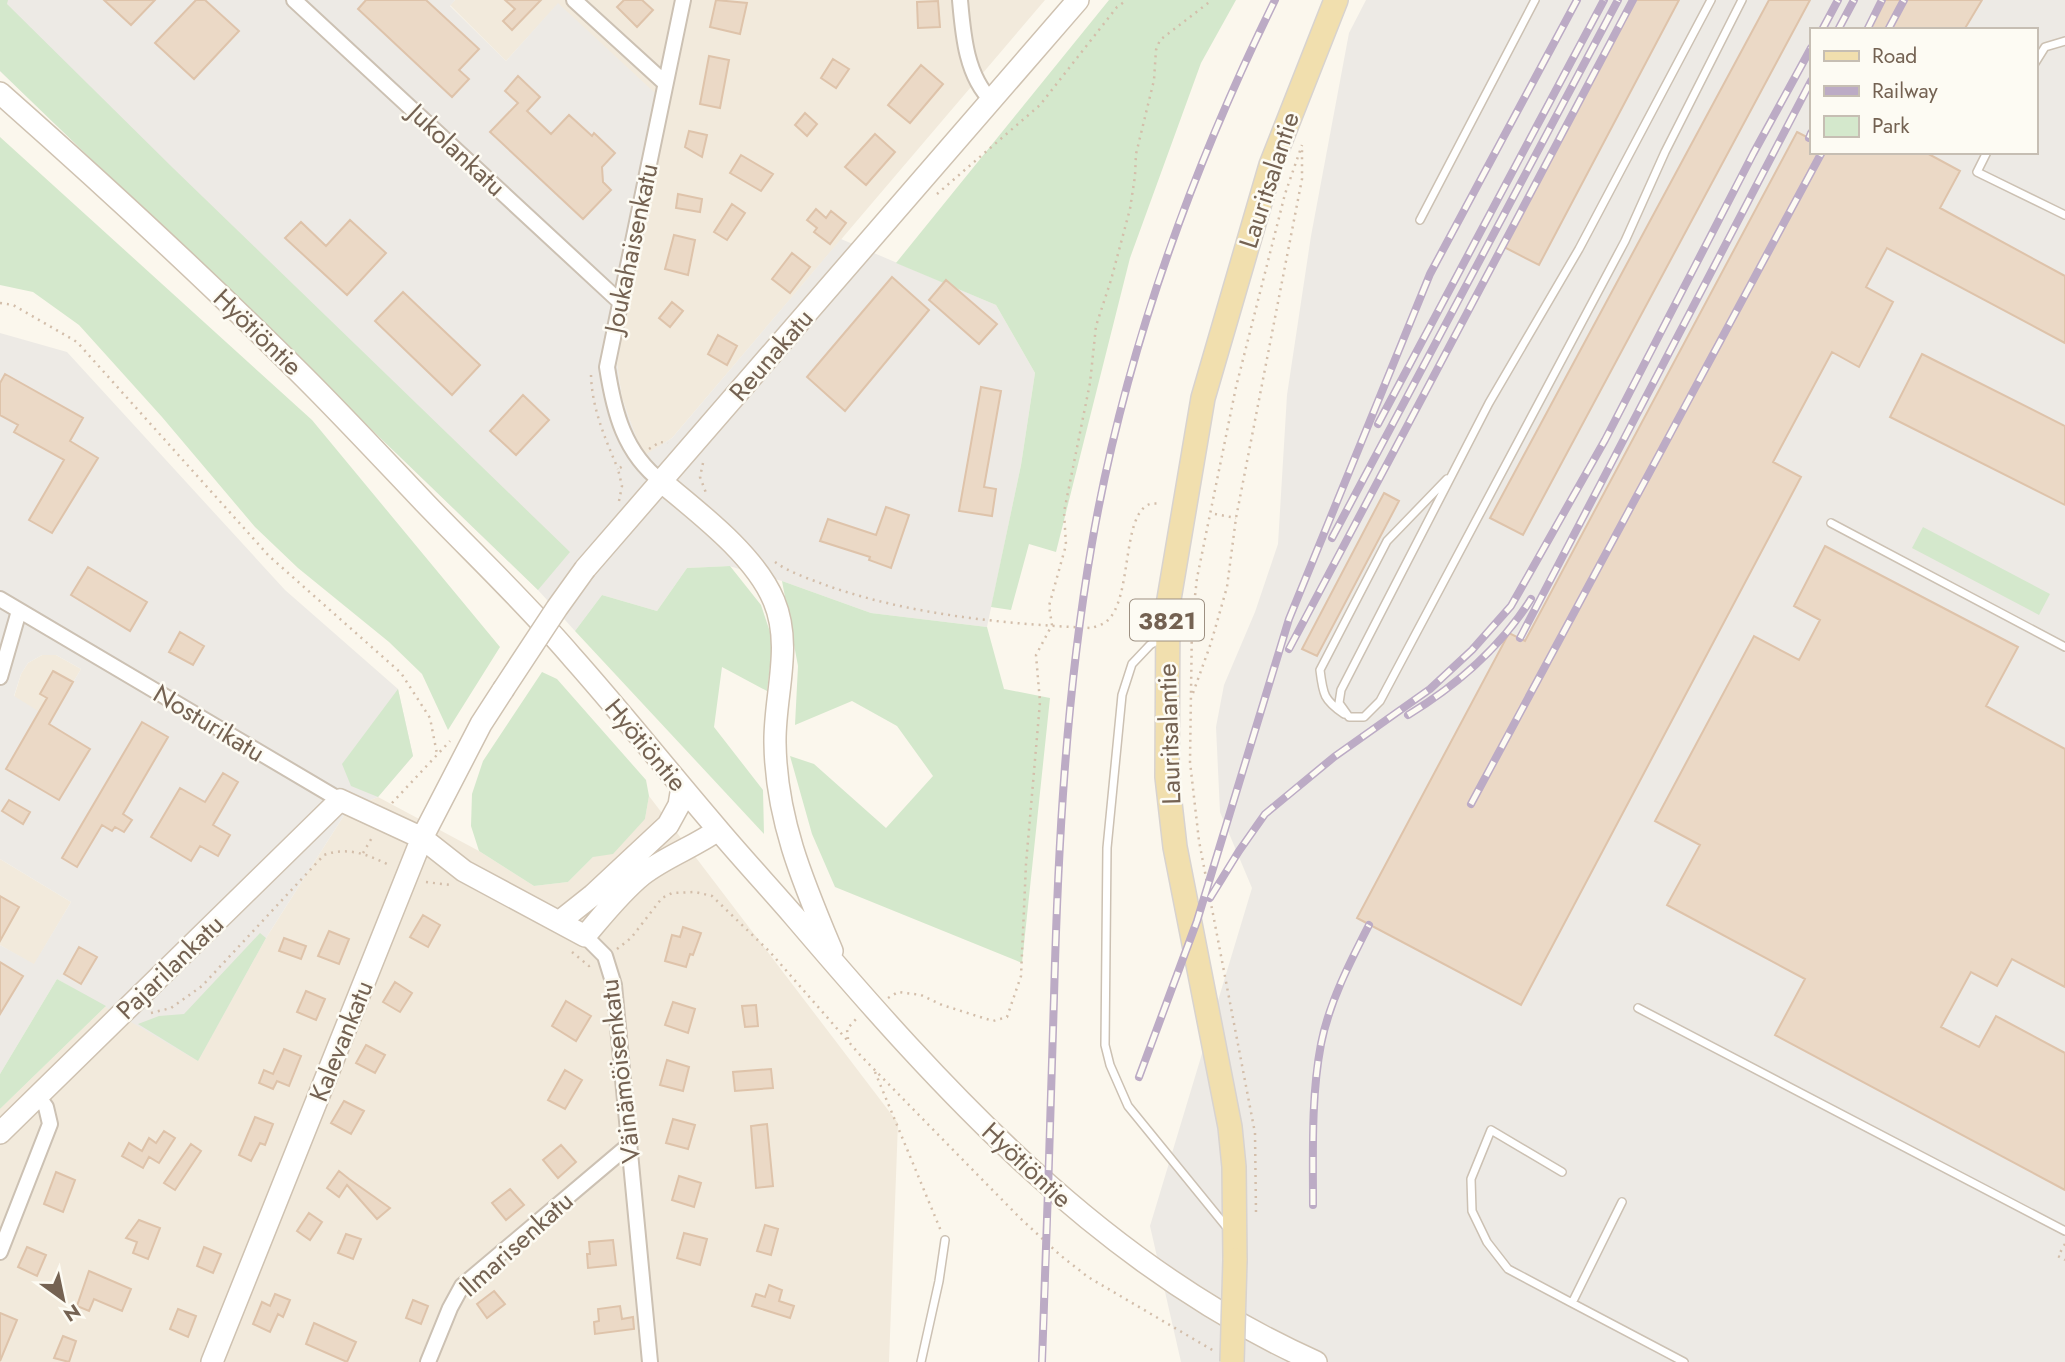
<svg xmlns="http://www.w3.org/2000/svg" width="2065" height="1362" viewBox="0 0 2065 1362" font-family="Jost,sans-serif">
<rect width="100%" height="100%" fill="#fbf7ed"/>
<path fill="#f2eadc" d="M455,0H1045L672,438L643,457L622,398L617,364L628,298L558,4L506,61L450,5Z
M42,655H56L81,669L51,720L14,697L21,674L28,663Z
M649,796L898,1123L889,1362H0V1109L106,1006L198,1060L266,938L348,809L378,797L479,851L534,886L568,882L593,857L645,819Z
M0,859L71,902L34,965L0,945Z"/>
<path fill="#edeae5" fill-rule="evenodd" d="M0,0H455L450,6L506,61L558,3L669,106L628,298L617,364L622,398L643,456L672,438L841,239L996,305L1035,373L1021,465L987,627L871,613L782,581L729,566L687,568L657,611L602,595L575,631L538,590L0,71Z
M1366,0H2065V1362H1181L1150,1226L1252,888L1220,812L1216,727L1224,685L1255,612L1278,544L1287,395L1311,236L1349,33ZM1811,30H2035V152H1811Z
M0,333L67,352L285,590L398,689L413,756L378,797L348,809L266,938L198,1061L57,979L0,1074V945L34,964L71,902L0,859ZM42,655H56L81,669L51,719L14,696L21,674L28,663Z"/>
<path fill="#d4e8cc" d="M0,0H8L7,4L173,168L570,552L538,590L0,71Z
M1109,0H1236L1201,63L1130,258L1056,552L1029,544L1011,610L991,607L1021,465L1035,373L996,305L896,263Z
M0,137L312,420L500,647L448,730L422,674L389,642L298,568L255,527L162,417L79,325L33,292L0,285Z
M1923,527L2050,594L2039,615L1912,548Z
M730,566L761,605L773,641L767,691L722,667L714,727L763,790L764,834L575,631L602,595L657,611L687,568Z
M782,581L871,613L987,627L1004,689L1050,698L1022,963L835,887L812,834L790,756L814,764L886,828L933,776L897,726L852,701L795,725L798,666Z
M542,672L557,679L646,780L649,796L645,819L613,854L593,857L568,882L534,886L479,851L471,826L472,794L483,761Z
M398,689L413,756L378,797L351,786L342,764Z
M260,933L266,938L198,1061L138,1024L159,1016L184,1014Z
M57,979L106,1006L0,1109V1074Z"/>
<path fill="#ebd9c6" stroke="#dec3aa" stroke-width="2" d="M104,0H155L131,25Z
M196,0H205L239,31L194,79L155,43Z
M366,0H426L479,49L459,70L469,79L452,97L358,9Z
M505,0H541L512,30L503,21L515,9Z
M624,0H642L653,10L637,27L617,7Z
M716,0L747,3L740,34L710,27Z
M1633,0H1679L1539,265L1502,246Z
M1769,0H1810L1523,535L1490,518Z
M1885,0H1982L1964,30H1869Z
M938,1L940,27L918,28L917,2Z
M709,56L729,60L720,108L700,104Z
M833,59L849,69L836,88L821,78Z
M921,65L943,84L910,123L888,105Z
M518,76L540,97L527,111L551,134L569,115L592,136L594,133L615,153L602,167L603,182L611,190L583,219L490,132L518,103L505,91Z
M805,113L817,124L807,136L795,125Z
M689,131L707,135L702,157L685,147Z
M1797,132L1811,139V152H1925L1960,171L1940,208L2065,276V343L1887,248L1866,287L1893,302L1859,367L1832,352L1773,462L1801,477L1521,1005L1357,918L1509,633L1525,641Z
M875,134L895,152L866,185L845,167Z
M741,155L773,174L761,191L730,173Z
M678,194L702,199L700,212L676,208Z
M732,204L745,213L727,240L714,232Z
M816,209L826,218L831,211L846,223L830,244L814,232L817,228L807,220Z
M350,220L386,253L347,295L285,238L301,222L326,246Z
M674,235L695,240L688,275L665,269Z
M792,253L810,267L790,293L772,279Z
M892,277L929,310L845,411L807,377Z
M946,280L997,324L979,344L929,300Z
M403,292L480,365L452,395L375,321Z
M672,302L683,311L670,327L659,318Z
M718,335L737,346L727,365L708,354Z
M1922,354L2065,426V505L1890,417Z
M5,374L83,418L70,441L98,458L52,533L29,520L64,460L14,432L18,425L0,415V383Z
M981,387L1001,391L984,487L996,489L992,516L959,511Z
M523,395L549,420L516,455L490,431Z
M1384,493L1399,501L1317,656L1302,649Z
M886,507L909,515L891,568L869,560L870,557L820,541L828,519L876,535Z
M1825,546L2018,647L1986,706L2065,749V987L2012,959L1997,986L1971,972L1941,1027L1979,1047L1996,1016L2065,1053V1190L1775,1035L1805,979L1667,905L1700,845L1655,821L1754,636L1799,660L1820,620L1794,606Z
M88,567L147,602L130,631L71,595Z
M180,632L204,646L193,665L169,652Z
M53,671L73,682L49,724L90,749L59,800L6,769L47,698L40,694Z
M142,722L168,737L123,814L132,820L124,832L115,827L112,831L102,825L77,867L62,858Z
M223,773L238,782L213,825L230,835L218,856L200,846L191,861L151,837L180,788L205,802Z
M9,800L30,812L23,824L2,811Z
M0,896L19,907L0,941Z
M423,915L440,925L428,947L410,937Z
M683,927L701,933L693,955L690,954L686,967L665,961L672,935L680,937Z
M329,931L349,939L339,964L318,956Z
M284,938L306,946L301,959L279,951Z
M79,947L97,957L81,984L64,974Z
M0,962L23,976L0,1014Z
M395,982L412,993L400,1012L383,1002Z
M306,991L325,999L316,1020L297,1012Z
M566,1001L591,1016L576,1041L552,1026Z
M673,1002L695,1009L688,1033L665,1025Z
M756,1005L758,1026L745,1027L742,1006Z
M366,1045L385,1055L375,1073L356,1063Z
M284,1049L301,1056L289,1086L277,1081L273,1089L259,1083L264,1070L273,1074Z
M667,1060L689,1067L683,1091L660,1085Z
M771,1069L773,1088L735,1091L733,1072Z
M565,1070L582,1080L565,1109L548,1100Z
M344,1101L364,1111L351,1134L331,1123Z
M255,1117L273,1124L265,1145L260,1143L251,1161L239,1155Z
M673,1119L695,1125L688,1149L666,1143Z
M767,1124L773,1186L756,1188L751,1126Z
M164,1131L175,1138L159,1163L149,1157L143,1168L122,1156L129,1143L142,1151L149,1138L156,1143Z
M191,1144L201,1151L175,1190L164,1183Z
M561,1145L576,1162L558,1178L543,1160Z
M339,1171L349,1179L390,1208L377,1219L347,1185L339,1197L327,1188Z
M56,1172L75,1180L63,1212L44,1204Z
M679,1176L701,1183L694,1207L672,1200Z
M510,1189L524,1205L506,1220L492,1203Z
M309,1213L322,1222L310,1240L297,1231Z
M139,1220L160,1228L148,1259L133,1253L137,1242L126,1238Z
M765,1225L778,1229L771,1255L757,1251Z
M684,1233L707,1239L700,1265L677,1258Z
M346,1234L361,1239L353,1259L338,1253Z
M613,1240L616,1265L588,1268L587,1254H590L589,1242Z
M27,1247L46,1255L37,1276L18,1267Z
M204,1247L221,1254L213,1273L197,1266Z
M89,1271L131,1289L122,1311L94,1299L89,1311L77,1306Z
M769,1285L782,1290L779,1301L794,1306L790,1318L752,1306L756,1294L765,1297Z
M494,1291L505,1304L487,1318L477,1304Z
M275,1294L290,1300L283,1317L278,1314L270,1332L253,1324L262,1302L270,1306Z
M413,1300L428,1306L421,1324L406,1318Z
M620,1306L622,1319L633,1317L634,1329L595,1334L594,1322L599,1321L598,1309Z
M178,1309L196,1316L188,1337L170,1329Z
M0,1313L17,1320L0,1361Z
M314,1323L356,1342L347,1362L306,1344Z
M63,1336L76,1341L69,1362L54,1358Z"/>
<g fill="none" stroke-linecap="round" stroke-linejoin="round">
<defs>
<path id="lane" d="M1711,0L1579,249L1489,403L1341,690L1339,703L1349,717H1364L1380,701L1625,241L1665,152L1742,0
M2035,63L2045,47L2065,41
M1987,152L1977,172L2065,215
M1420,220L1535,0
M1831,523L2065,647
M1163,637L1150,645L1132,664L1122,695L1107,848L1105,1045L1110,1065L1128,1106L1229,1230
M1344,714C1324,700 1323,695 1320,670L1387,541L1447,479
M1638,1008L2065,1231
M1562,1172L1491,1130L1471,1179L1472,1211L1487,1242L1508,1269L1572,1303
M1622,1202L1572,1303L1684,1362
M921,1362L939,1281L945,1240"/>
<path id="street" d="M294,0L619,301
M574,0L665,83
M960,0C963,34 966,76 992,101
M662,482C624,453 614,412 607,367L683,0
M0,599L340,800
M0,677L19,611
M585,936L605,956L614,985L650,1362
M0,1252L50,1124L46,1107L38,1096
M428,1362L450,1308L462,1286L629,1145"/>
<path id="secondary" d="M0,93C104,185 206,279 304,377C345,418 385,461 425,503C474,554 526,603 572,657C621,712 667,770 715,826C741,857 768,886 794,916C943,1091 1102,1267 1316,1362
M662,482C699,513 755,555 774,601C793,646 774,697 775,743C776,819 803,882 832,951
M585,569L1078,0
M559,922L593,895L668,825L679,805L682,787
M0,1133L340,800L422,838L464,871L585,936C603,915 621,892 642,875C665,857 694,847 718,830
M212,1362L422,838L481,724L503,690"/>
<path id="primary" d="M1235,1260L1234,1167L1230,1127L1175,847L1167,777L1168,605L1203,398L1271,165L1336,0"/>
</defs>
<use href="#lane" stroke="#ccc1b3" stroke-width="10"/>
<use href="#street" stroke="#ccc1b3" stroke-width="18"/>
<use href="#secondary" stroke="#cfc2b1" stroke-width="24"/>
<use href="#primary" stroke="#d8d3cf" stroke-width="26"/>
<path stroke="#d3beaa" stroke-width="2.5" stroke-dasharray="2 5" stroke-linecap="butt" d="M937,194L1040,105L1117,7L1127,0
M0,303L13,305L77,342L269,556L401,673L430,718L437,754
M591,375C592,409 605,438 618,469
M649,449L660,442L668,443
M703,463L700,477L706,493
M619,501L622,486L618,469L623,466
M1215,514L1236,518
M775,562C790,573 810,579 828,586C912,615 1004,624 1092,628C1097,626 1104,624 1107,621C1133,598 1121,514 1150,504C1153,503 1157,504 1161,503
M1193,693L1211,643L1227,587L1236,518L1302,179V149
M392,803L450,741
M363,853L373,836
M426,882L450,885
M617,949L631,938L662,898L672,893L695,892L712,896L770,952L861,1056L1020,1218L1060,1255L1088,1277L1214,1351
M572,952L589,966L591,965
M888,998L898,992L921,995L942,1005L993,1021L1007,1017L1021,976L1026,864L1040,702L1036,655L1052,625L1049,606L1066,545L1064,512L1090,383L1096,326L1111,280L1130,209L1135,176L1136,154L1154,80L1156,50L1160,40L1212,0
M151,1013L171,1008L202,986L324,855C348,846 369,855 391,866
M848,1039L847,1029L857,1018
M875,1072L941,1231
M1256,1212L1255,1133L1199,841L1190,762L1192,623L1197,578L1236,387L1285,194L1302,145
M2065,1244L2058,1256L2065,1260"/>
<use href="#lane" stroke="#fff" stroke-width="7"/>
<use href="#street" stroke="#fff" stroke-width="14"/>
<use href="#secondary" stroke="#fff" stroke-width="21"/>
<use href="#primary" stroke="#f1dfae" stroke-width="23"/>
<defs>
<path id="rail" d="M1822,30L1838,0
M1838,30L1854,0
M1867,30L1882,0
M1888,30L1904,0
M1809,138L1811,133
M1378,424L1604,0
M1332,538L1618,0
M1520,638L1811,81
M1289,649L1633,0
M1408,715C1457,685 1500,648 1531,599
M1471,804L1822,152
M1210,898L1239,851L1265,814L1334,757L1430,689L1472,650L1511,606L1605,440L1753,154L1811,48
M1139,1077L1197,921L1289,619L1430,274L1577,0
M1313,1205C1313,1152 1311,1097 1321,1044C1329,1003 1350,962 1369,925
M1042,1362C1047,1240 1050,1119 1054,997C1058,845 1066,694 1092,543C1125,353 1190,173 1275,0"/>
</defs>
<use href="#rail" stroke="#bcabc5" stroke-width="8"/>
<use href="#rail" stroke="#fdfbf3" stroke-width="5" stroke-dasharray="16" stroke-linecap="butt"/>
<defs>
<path id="secondary-bridge" d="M503,690L557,608L585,569"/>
<path id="primary-bridge" d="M1232,1362L1235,1260"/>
</defs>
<use href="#secondary-bridge" stroke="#cfc2b1" stroke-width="24" stroke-linecap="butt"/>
<use href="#primary-bridge" stroke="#d8d3cf" stroke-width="26" stroke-linecap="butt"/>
<use href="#secondary-bridge" stroke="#fff" stroke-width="21"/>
<use href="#primary-bridge" stroke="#f1dfae" stroke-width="23"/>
</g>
<g text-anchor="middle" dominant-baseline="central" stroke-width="5" stroke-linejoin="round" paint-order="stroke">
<rect fill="#fdfbf3" stroke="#9d9082" stroke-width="2" x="1130" y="599.5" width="74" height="41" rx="5"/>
<g font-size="24" font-weight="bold" fill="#746252">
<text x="1167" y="620">3821</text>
</g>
<g font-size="26" fill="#746252" stroke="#fdfbf3">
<text transform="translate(457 150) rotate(43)">Jukolankatu</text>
<text transform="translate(1269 180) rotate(-72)">Lauritsalantie</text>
<text transform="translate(631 248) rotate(-78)">Joukahaisenkatu</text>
<text transform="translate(258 332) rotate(44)">Hyötiöntie</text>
<text transform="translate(771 355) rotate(-49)">Reunakatu</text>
<text transform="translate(209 723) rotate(31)">Nosturikatu</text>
<text transform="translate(1169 734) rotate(-92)">Lauritsalantie</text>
<text transform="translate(646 745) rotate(50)">Hyötiöntie</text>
<text transform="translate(170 967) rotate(-44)">Pajarilankatu</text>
<text transform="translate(341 1041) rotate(-68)">Kalevankatu</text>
<text transform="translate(620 1071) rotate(-97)">Väinämöisenkatu</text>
<text transform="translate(1027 1165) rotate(43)">Hyötiöntie</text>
<text transform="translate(516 1244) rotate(-42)">Ilmarisenkatu</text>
</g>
</g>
<rect x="1810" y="28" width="228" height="126" fill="#fdfbf3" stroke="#c6beb3" stroke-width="2"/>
<rect x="1824" y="51" width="35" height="10" fill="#f1dfae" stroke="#c6beb3" stroke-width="2"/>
<text x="1872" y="63" font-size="21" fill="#746252">Road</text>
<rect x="1824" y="86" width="35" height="10" fill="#bcabc5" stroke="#c6beb3" stroke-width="2"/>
<text x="1872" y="98" font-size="21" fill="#746252">Railway</text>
<rect x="1824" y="116" width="35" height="21" fill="#d4e8cc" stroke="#c6beb3" stroke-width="2"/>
<text x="1872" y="133" font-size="21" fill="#746252">Park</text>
<g transform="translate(63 1299) rotate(147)" stroke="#fdfbf3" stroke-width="5" paint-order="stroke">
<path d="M0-5L12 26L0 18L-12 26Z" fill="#746252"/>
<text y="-10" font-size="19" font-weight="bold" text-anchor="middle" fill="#746252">N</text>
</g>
</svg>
